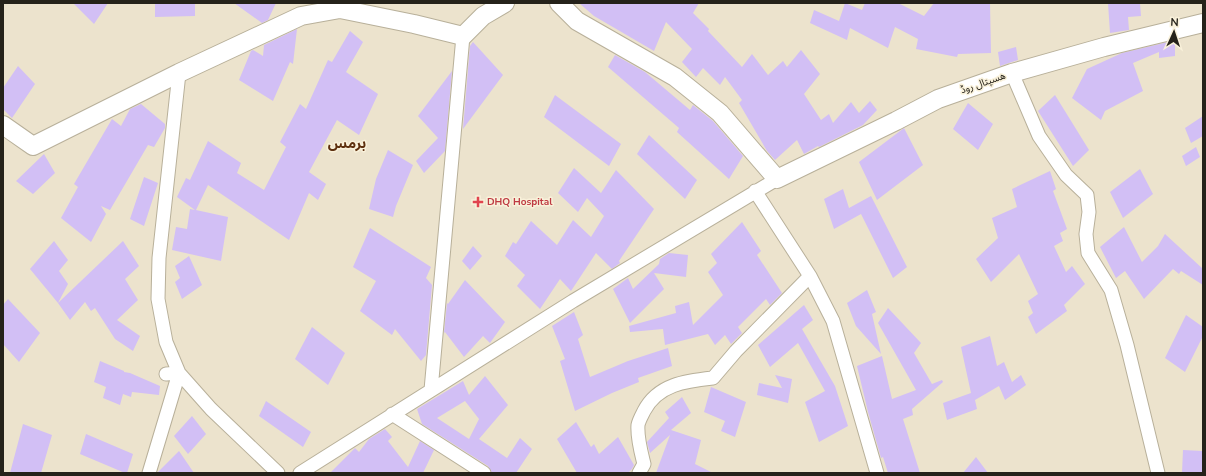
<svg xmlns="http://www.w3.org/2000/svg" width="1206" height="476" viewBox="0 0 1206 476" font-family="'Nunito Sans','Noto Sans Arabic',sans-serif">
<rect width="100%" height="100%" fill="#ece3cd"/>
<path fill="#d2bff5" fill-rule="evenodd" d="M73,3H108L94,24Z
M155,3H195V16L155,17Z
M234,3H276L268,20L262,23Z
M579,3H699L693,13L709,29L708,31L742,67L752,54L768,75L783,61L787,67L801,50L820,74L804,94L821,120L829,114L833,123L851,102L859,113L870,101L877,110L863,125L819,147L818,146L804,154L797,140L775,160L767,151L739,103L742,100L725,77L720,85L703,68L696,77L682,62L692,49L666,22L654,51L594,16Z
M845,3L862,10L865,3H898L924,16L934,3H990L991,53L958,54L957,57L916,49L918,39L895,27L888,48L850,28L847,40L810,23L814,10L839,21Z
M1108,3H1140L1141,16L1128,17L1129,30L1110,33Z
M297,29L293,64L290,62L273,101L239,80L251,51L253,50L263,56L264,45Z
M350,31L363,42L346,72L378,94L359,135L337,120L309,172L326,184L318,200L309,193L289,240L208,185L196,210L228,217L221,261L172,250L176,227L187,229L190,209L195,210L177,197L186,178L190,180L208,141L241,163L237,173L264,190L286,147L280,142L300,104L306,109L328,60L332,62Z
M473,42L503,75L463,129L470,46Z
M1168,42H1177V43L1175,45V56L1159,58V52L1133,63L1143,91L1105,111L1101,120L1072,98L1087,69L1122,53Z
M1016,47L1018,60L1000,66L998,52Z
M615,55L645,72L690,110L693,105L713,121L743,156L729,179L677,132L679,128L608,67Z
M18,66L35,84L12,118L3,109V88Z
M452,71L445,151L424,173L416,161L438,138L418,116Z
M555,95L621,144L609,166L544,117Z
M1055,95L1089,150L1073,166L1038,111Z
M968,103L993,124L978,150L953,129Z
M141,104L165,124V128L154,147L148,145L110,210L101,206L106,214L91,242L61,218L78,187L74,184L112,119L121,126L130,109Z
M1203,116V136L1191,143L1185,128Z
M904,128L923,165L877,200L859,162Z
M649,135L697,180L685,199L637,154Z
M1196,147L1200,157L1186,166L1182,156Z
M388,150L413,165L396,206L393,217L369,209L376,179Z
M44,154L55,173L33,194L16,181Z
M574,168L601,193L616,170L654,209L619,261L620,263L612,269L596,253L571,291L560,279L540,309L517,286L525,275L505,256L513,242L516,244L531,221L557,245L573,220L591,237L604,216L587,198L578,212L558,193Z
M1140,169L1153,194L1123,218L1110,192Z
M1050,171L1056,189L1053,191L1067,229L1060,233L1063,241L1054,246L1066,272L1072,266L1085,284L1064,305L1067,311L1036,334L1028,317L1033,313L1028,301L1038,294L1019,254L991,282L976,259L998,238L992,218L1017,207L1012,189Z
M144,177L158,183L144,226L130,219Z
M843,189L849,208L871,196L907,267L893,278L861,214L834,229L824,199Z
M742,222L761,251L757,255L782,293L770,305L766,299L738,327L742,333L731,344L725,335L715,345L708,334L665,345L663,329L630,332L629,326L676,313L675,306L689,302L693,325L723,295L708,272L717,263L711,254Z
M1124,227L1142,262L1158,246L1165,234L1203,269V285L1181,271L1179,274L1173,269L1144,299L1125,271L1116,278L1100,247Z
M370,228L431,267L426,278L432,285L426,355L421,361L395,329L392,335L360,311L376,281L353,267Z
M54,241L68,260L59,271L68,284L58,303L30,269Z
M123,241L139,266L125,279L138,300L117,320L140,336L133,351L115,339L95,308L91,311L85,302L70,320L58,303Z
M473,246L482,256L470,270L462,261Z
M669,253L688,255L686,277L654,273L664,289L630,323L613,289L628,278L633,289L659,264L660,259Z
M189,256L202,285L182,299L175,282L180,278L175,266Z
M465,280L505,322L490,343L483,336L464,357L445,332L444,333L447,303L448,304Z
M867,290L876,312L872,314L881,354L856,326L847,303Z
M8,299L40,333L19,362L3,344V305Z
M804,305L813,320L802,329L835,386L848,426L819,442L805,402L825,391L798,343L770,367L758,345Z
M888,308L921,343L914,353L932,384L942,380L943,382L912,409L913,415L903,419L920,473H888L883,457L881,458L868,412L857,366L882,356L892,399L916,390L878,323Z
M574,312L583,335L578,339L590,377L628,361L668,348L672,366L638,378L639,382L612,393L575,411L560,361L565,359L552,326Z
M1186,315L1203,327V336L1185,372L1165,358Z
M312,327L345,353L328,385L295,359Z
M990,336L997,366L1004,362L1012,382L1021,375L1026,385L1005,400L999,386L975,400L977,409L947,420L943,403L971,393L961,347Z
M100,361L124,371V372L130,373L160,386L159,395L132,392L131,397L123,394L120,405L103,398L106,387L94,382Z
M775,375L792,379L788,403L757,395L759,383L782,388Z
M485,376L508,405L479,439L507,458L520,438L532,449L516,473H492L488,466L422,424L417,409L463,381L469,395ZM465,401L479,419L469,439L437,418Z
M711,387L746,402L735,437L721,431L725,421L704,412Z
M682,397L691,413L671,430L701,440L695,464L713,473H656L670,435L650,453L647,442L669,418L665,412Z
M266,401L311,432L303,447L259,416Z
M192,416L206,434L188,454L174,436Z
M576,422L591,447L594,444L599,454L618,437L634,465L632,469L628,473H577L557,439Z
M23,424L52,435L41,473H10Z
M385,429L392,437L388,441L408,467L420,441L434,450L423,473H330L355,448L359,452L369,439Z
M86,434L133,454L127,473H125L80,454Z
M1183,450L1203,451V473H1182Z
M179,451L194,473H157Z
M976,457L988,473H963Z"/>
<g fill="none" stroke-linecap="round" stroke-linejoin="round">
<defs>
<path id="street" d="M179,73L159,258L158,299L166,342L179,373L211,409L278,473
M1012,73L1039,136L1066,175L1087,195L1089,212L1086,234L1088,253L1111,290L1127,345L1158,473
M755,191L810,276L833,321L877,473
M431,390L463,36
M392,414L484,473
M149,473L179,373L166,374
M300,473L573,301L777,179
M639,473L644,464C641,452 637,438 638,425C639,420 642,415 644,411C658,384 686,381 713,378L736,351L810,276"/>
<path id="secondary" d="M559,3L577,21L675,77L720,113L777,179L896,121L938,99L1012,73L1104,47L1203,23
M3,125L33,146L179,73L301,16L340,9L414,24L463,36L483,16L505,3"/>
</defs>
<use href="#street" stroke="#b8b09a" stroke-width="15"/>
<use href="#secondary" stroke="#b8b09a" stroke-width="20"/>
<use href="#street" stroke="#fff" stroke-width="13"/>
<use href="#secondary" stroke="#fff" stroke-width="18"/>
</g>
<path fill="#e0444e" stroke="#f9f1da" stroke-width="1.5" d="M476 196h4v4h4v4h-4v4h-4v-4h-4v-4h4z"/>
<g text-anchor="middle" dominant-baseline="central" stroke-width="3" stroke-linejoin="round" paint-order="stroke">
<g font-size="10" fill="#25221a" stroke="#f9f1da">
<text transform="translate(983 83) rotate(-19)">ھسپتال روڈ</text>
</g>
<g font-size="10" font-weight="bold" fill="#be3a42" stroke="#f9f1da" text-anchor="start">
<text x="487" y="202">DHQ Hospital</text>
</g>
<g font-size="14" font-weight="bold" fill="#5d2f0e" stroke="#f9f1da">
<text x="347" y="143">برمس</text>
</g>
</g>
<rect width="1206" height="476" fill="none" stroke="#25221a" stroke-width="8"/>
<g transform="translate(1174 32) rotate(3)" stroke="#f9f1da" stroke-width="3" paint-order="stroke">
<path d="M0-3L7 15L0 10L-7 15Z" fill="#25221a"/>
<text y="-6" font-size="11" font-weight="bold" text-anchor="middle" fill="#25221a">N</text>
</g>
</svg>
